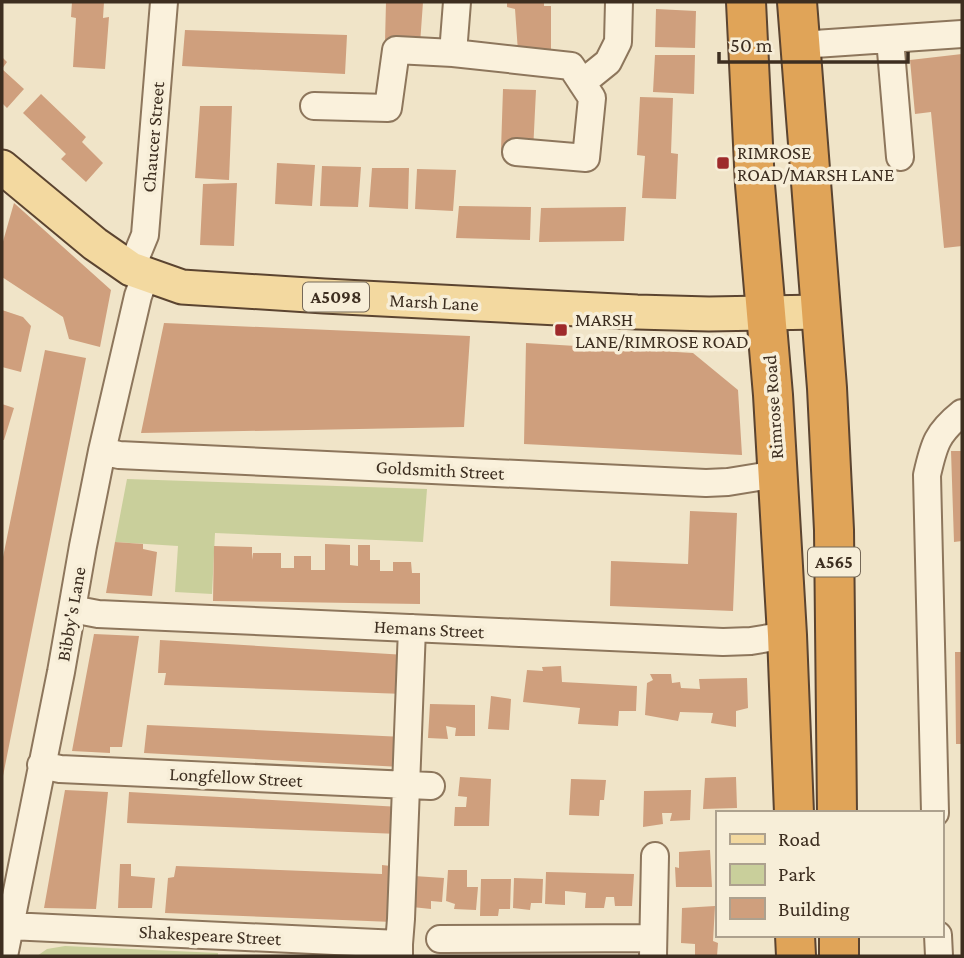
<svg xmlns="http://www.w3.org/2000/svg" width="964" height="958" viewBox="0 0 964 958" font-family="'Crimson Pro',serif">
<rect width="100%" height="100%" fill="#f0e4c8"/>
<path fill="#c9cf9b" d="M127,479L427,489L423,542L215,533L212,594L175,592L178,546L115,542Z
M65,946L218,953V956H37L47,949Z"/>
<path fill="#cf9f7d" d="M72,2H104L103,18L109,17L105,69L73,67L76,18L71,17Z
M386,2H423L420,44L385,42Z
M507,2H544V6H551V52H518L515,9L507,7Z
M656,9L696,11L695,48L655,47Z
M185,30L347,35L345,74L182,66Z
M962,54V246L944,248L931,112L915,114L910,60Z
M655,55H695L694,94L653,92Z
M2,57L7,62L2,69L24,89L7,108L2,103Z
M503,89L536,90L533,152L501,150Z
M41,94L86,137L82,142L103,163L86,182L61,159L66,154L23,113Z
M640,97L673,98L671,153L678,154L676,199L642,198L645,156L637,155Z
M200,106H232L229,180L195,178Z
M277,163L315,165L312,206L275,204Z
M322,166L361,167L358,207L320,206Z
M372,168H409L408,209L369,207Z
M417,169L456,170L453,211L415,209Z
M237,183L234,246L200,245L203,184Z
M14,203L111,290L100,347L69,339L63,317L2,277V245Z
M459,206L531,207L530,240L456,238Z
M626,207L624,241L539,242L541,208Z
M2,310L23,317L31,326L21,372L2,367Z
M164,323L470,336L464,427L141,433Z
M526,343L693,353L738,390L742,455L524,444Z
M45,350L86,358L3,776H2V562Z
M2,404L14,408L4,440H2Z
M951,451H962V541L954,542Z
M690,511L737,513L733,611L610,606L611,561L688,564Z
M115,542L143,544V549L157,552L152,596L106,593Z
M325,544L350,545V565L358,566V545H370V560H380V571H393V562H411L412,573H420V604L213,601L214,546L252,547V560L253,553H281V568H294V556H311V570H325Z
M94,634L139,636L122,747H110V753L72,751Z
M160,640L406,655L404,694L164,685L166,673H158Z
M955,652H962V744H956Z
M561,666L562,682L637,686L636,711H619L618,726L578,724L580,708L523,702L527,670L543,671L542,667Z
M650,674H671L672,683L680,682L681,688L700,689L699,679L747,678L748,708L736,711V727L711,723L713,713L680,712L678,721L645,715L647,683L653,680Z
M491,696L511,699L509,730L488,729Z
M430,704L475,705V736H455L456,728L446,726L448,739L428,738Z
M147,725L404,737L401,767L144,753Z
M460,777L491,779L489,826H454L455,807H466L467,797L458,796Z
M736,777L737,808L703,809L705,778Z
M571,779L606,780L604,800H600L599,816L569,815Z
M65,790L108,792L96,909L44,908Z
M691,790L690,820L670,821L672,813H662L663,824L643,827L644,791Z
M129,792L401,807L399,834L127,823Z
M710,850L712,887H676L675,867L679,868V852Z
M120,864H131V876L155,878L152,908H118Z
M382,865L391,866L393,922L165,913L168,878L174,877L176,866L382,874Z
M448,870H467V887H478L476,910L454,909L455,904L446,901Z
M546,872L634,874L632,906H615L614,897H606L604,908H585L586,893L565,891V905L545,904Z
M414,876L444,878L442,902L431,901V909L412,907Z
M514,878L543,879L542,903H531L530,910L513,908Z
M481,879H511L510,909H499L498,916H480Z
M715,906L713,941L718,943L717,956H695V944L681,943L682,908Z"/>
<g fill="none" stroke-linecap="round" stroke-linejoin="round">
<defs>
<path id="minor" d="M890,39L900,157
M800,45L962,34
M453,53L571,66L592,98L586,158L516,152
M582,83L608,62L618,42L619,2
M314,106L388,108L396,50L453,53L457,2
M131,269L145,235L164,2
M102,451L119,455L706,483L728,482L777,474
M72,609L98,614L723,642L751,641L787,635
M41,765L60,769L431,786
M935,813L927,475C934,444 937,433 962,413
M9,926L399,944V956
M938,935L939,956
M440,939L653,938
M399,944L401,919L412,628
M4,956L61,672L83,546L102,451L138,296L146,274
M653,956L655,856"/>
<path id="major" d="M2,167L95,244L131,269L182,287L324,296L637,312L709,314L821,312"/>
<path id="highway" d="M746,2L755,185L773,395L787,635L794,813
M797,2L827,388L834,530L837,813
M795,935L796,956
M839,935V956"/>
</defs>
<use href="#minor" stroke="#8d765c" stroke-width="30"/>
<use href="#major" stroke="#5b4430" stroke-width="37"/>
<use href="#highway" stroke="#5b4430" stroke-width="42"/>
<use href="#minor" stroke="#faf1dc" stroke-width="26"/>
<use href="#major" stroke="#f3d9a0" stroke-width="33"/>
<use href="#highway" stroke="#e0a458" stroke-width="38"/>
</g>
<g fill="#9e2a2b" stroke="#f7eed8" stroke-width="2.5">
<rect x="716" y="156" width="14" height="14" rx="3.5"/>
<rect x="554" y="323" width="14" height="14" rx="3.5"/>
</g>
<g text-anchor="middle" dominant-baseline="central" stroke-width="7" stroke-linejoin="round" paint-order="stroke">
<g fill="#f7eed8" stroke="#756857" stroke-width="2">
<rect x="303" y="282.5" width="66" height="29" rx="5"/>
<rect x="808" y="547.5" width="52" height="29" rx="5"/>
</g>
<g font-size="18" font-weight="bold" fill="#3d2e20">
<text x="336" y="297">A5098</text>
<text x="834" y="562">A565</text>
</g>
<g font-size="19" fill="#3d2e20" stroke="#f7eed8">
<text transform="translate(153 137) rotate(-85)">Chaucer Street</text>
<text transform="translate(434 302) rotate(3)">Marsh Lane</text>
<text transform="translate(773 407) rotate(-94)">Rimrose Road</text>
<text transform="translate(440 470) rotate(3)">Goldsmith Street</text>
<text transform="translate(71 614) rotate(-80)">Bibby's Lane</text>
<text transform="translate(429 629) rotate(3)">Hemans Street</text>
<text transform="translate(236 777) rotate(3)">Longfellow Street</text>
<text transform="translate(210 935) rotate(3)">Shakespeare Street</text>
</g>
<g font-size="19" fill="#3d2e20" stroke="#f7eed8" text-anchor="start">
<text x="737" y="152">RIMROSE<tspan x="737" dy="22">ROAD/MARSH LANE</tspan></text>
<text x="575" y="319">MARSH<tspan x="575" dy="22">LANE/RIMROSE ROAD</tspan></text>
</g>
</g>
<rect width="964" height="958" fill="none" stroke="#3d2e20" stroke-width="7"/>
<rect x="716" y="811" width="228" height="126" fill="#f7eed8" stroke="#ada18e" stroke-width="2"/>
<rect x="730" y="834" width="35" height="10" fill="#f3d9a0" stroke="#ada18e" stroke-width="2"/>
<text x="778" y="846" font-size="21" fill="#3d2e20">Road</text>
<rect x="730" y="864" width="35" height="21" fill="#c9cf9b" stroke="#ada18e" stroke-width="2"/>
<text x="778" y="881" font-size="21" fill="#3d2e20">Park</text>
<rect x="730" y="898" width="35" height="21" fill="#cf9f7d" stroke="#ada18e" stroke-width="2"/>
<text x="778" y="916" font-size="21" fill="#3d2e20">Building</text>
<path d="M719 52v10h189v-10" fill="none" stroke="#3d2e20" stroke-width="3.5"/>
<text x="730" y="52" font-size="21" fill="#3d2e20" stroke="#f7eed8" stroke-width="5" paint-order="stroke">50 m</text>
</svg>
